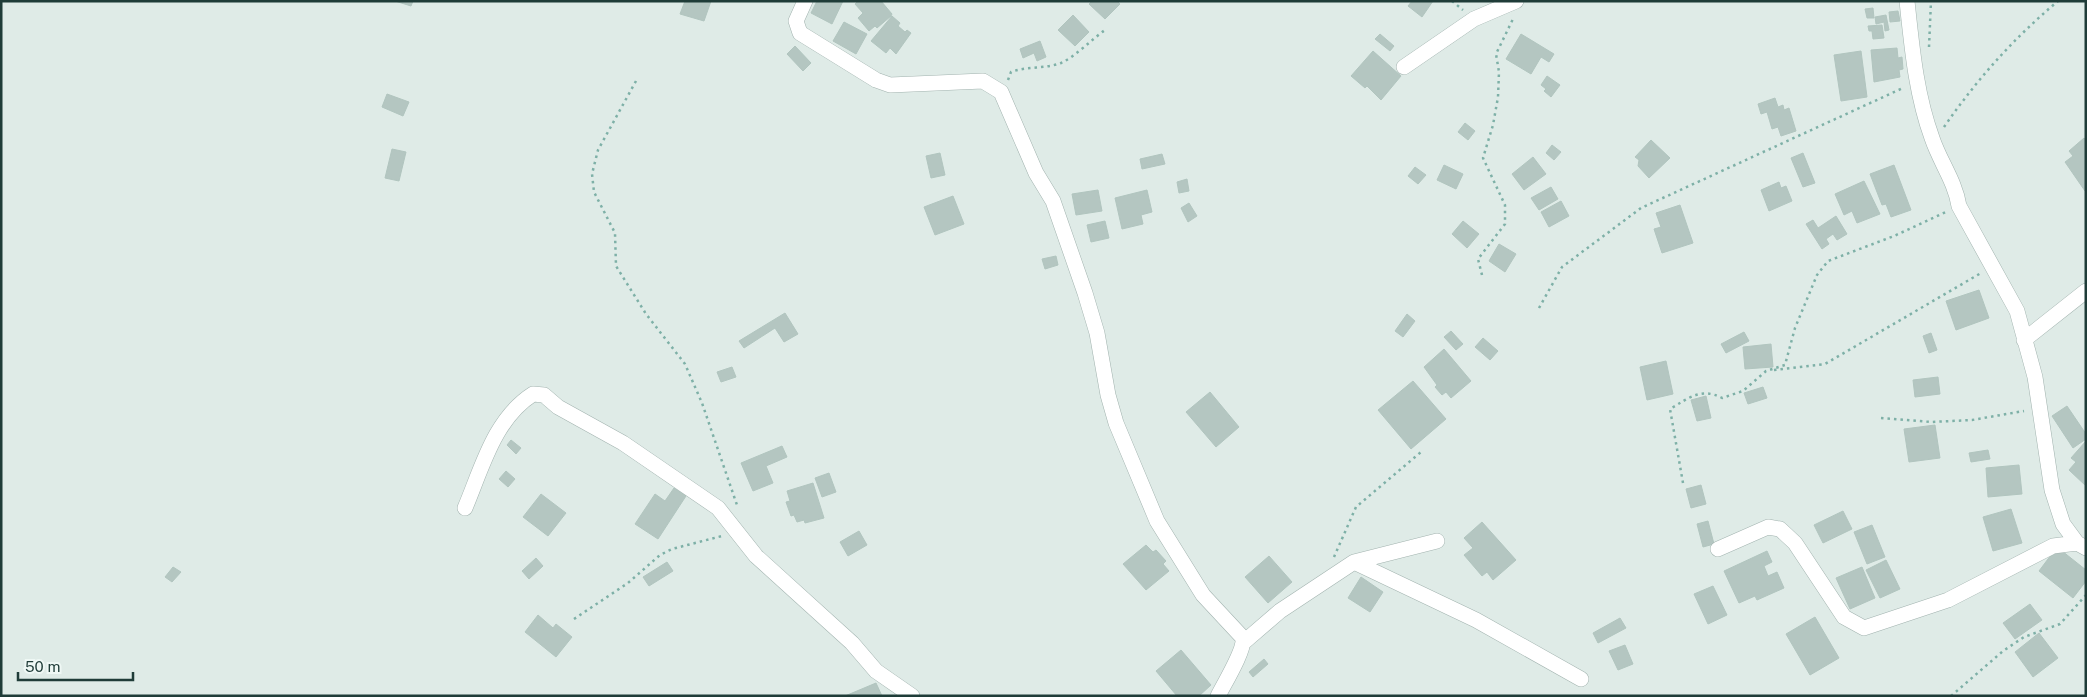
<svg xmlns="http://www.w3.org/2000/svg" width="2087" height="697" viewBox="0 0 2087 697" font-family="'Public Sans',sans-serif">
<rect width="100%" height="100%" fill="#dfebe7"/>
<path fill="#b4c6c1" stroke="#b1c5bf" d="M395,1H413L411,6Z
M685,1H711L704,21L680,14Z
M817,1H843L832,24L811,13Z
M858,1H881L892,14L891,16L877,28L875,26L869,31L858,18L863,13L855,4Z
M1092,1H1117L1120,4L1105,19L1089,4Z
M1412,1H1433L1422,17L1408,6Z
M1873,8L1874,18H1867L1865,9Z
M1898,11L1900,21L1890,22L1889,12Z
M1073,15L1089,32L1075,46L1058,30Z
M1886,15L1889,30L1885,31L1884,22L1876,24L1875,17Z
M892,16L900,23L898,26L905,32L907,30L911,33L896,54L890,48L886,53L871,41Z
M844,22L867,34L856,54L833,41Z
M1882,25L1884,38L1873,39L1872,31H1869L1868,26Z
M1380,34L1394,46L1390,51L1375,39Z
M1521,34L1554,54L1549,62L1541,57L1531,74L1506,59Z
M1040,41L1046,57L1037,61L1034,53L1023,58L1020,49Z
M795,46L811,63L803,71L787,54Z
M1897,48L1898,58L1902,57L1903,69L1899,70L1900,77L1874,82L1871,50Z
M1373,51L1401,76L1381,100L1367,86L1365,88L1351,76Z
M1861,51L1867,97L1841,101L1834,55Z
M1547,76L1560,85L1551,97L1544,91L1546,89L1541,85Z
M387,94L409,102L403,116L382,107Z
M1775,98L1778,107L1783,105L1784,110L1789,108L1796,131L1781,136L1778,127L1772,129L1767,112L1761,114L1758,104Z
M1465,123L1475,131L1468,140L1458,132Z
M2084,138L2086,140L2085,191L2065,162L2073,156L2069,151Z
M1651,140L1670,158L1649,178L1638,166L1639,160L1635,157Z
M1552,145L1561,152L1554,160L1546,153Z
M392,149L406,152L399,181L385,178Z
M940,153L945,175L931,178L926,156Z
M1803,153L1815,183L1803,187L1791,158Z
M1162,154L1165,164L1142,169L1140,159Z
M1533,157L1546,174L1524,190L1512,174Z
M1444,165L1463,174L1456,189L1437,180Z
M1894,165L1911,210L1891,217L1886,204L1882,205L1870,174Z
M1415,167L1426,175L1418,184L1408,176Z
M1187,179L1189,191L1179,193L1177,182Z
M1864,181L1880,214L1857,223L1852,211L1844,215L1835,194Z
M1779,182L1781,188L1786,186L1792,201L1769,211L1761,190Z
M1551,187L1558,199L1539,210L1531,198Z
M1098,190L1102,211L1076,215L1072,194Z
M1147,190L1152,212L1141,215L1143,224L1122,229L1115,198Z
M953,196L964,224L935,235L924,207Z
M1561,201L1569,216L1549,227L1541,212Z
M1189,203L1197,216L1188,222L1181,208Z
M1680,205L1693,243L1662,253L1654,229L1661,227L1656,213Z
M1836,216L1847,234L1837,240L1833,234L1826,239L1829,244L1822,249L1806,224L1813,220L1818,228Z
M1105,221L1109,238L1091,242L1087,225Z
M1463,221L1479,234L1467,248L1452,234Z
M1499,244L1516,254L1505,272L1489,261Z
M1056,256L1058,265L1045,269L1042,259Z
M1979,290L1989,318L1956,330L1946,301Z
M785,313L798,334L784,342L775,328L744,348L739,341Z
M1407,314L1415,321L1403,337L1395,331Z
M1451,331L1463,344L1456,350L1444,337Z
M1744,332L1749,341L1726,353L1721,344Z
M1931,333L1937,350L1929,353L1923,336Z
M1483,338L1498,351L1490,360L1475,347Z
M1771,344L1773,367L1745,369L1743,347Z
M1444,349L1471,381L1451,398L1446,392L1442,395L1435,387L1437,385L1424,367Z
M1666,361L1673,394L1647,400L1640,367Z
M732,367L736,377L721,382L717,372Z
M1938,377L1940,394L1915,397L1913,380Z
M1413,381L1446,419L1411,449L1378,410Z
M1763,387L1767,398L1748,404L1744,393Z
M1210,392L1239,427L1216,447L1186,412Z
M1706,396L1711,418L1697,421L1691,400Z
M2067,406L2086,434V439L2073,448L2052,416Z
M1935,425L1940,458L1909,462L1904,429Z
M511,440L521,448L516,454L507,445Z
M2086,441V486L2069,470L2076,462L2071,458Z
M782,446L787,457L766,466L773,483L753,491L741,463Z
M1988,450L1990,459L1971,462L1969,453Z
M2019,465L2022,494L1988,497L1986,468Z
M506,471L515,479L508,487L499,479Z
M829,473L836,492L822,497L815,478Z
M813,483L824,518L805,523L804,520L797,522L794,515L791,516L786,502L790,501L787,491Z
M1701,485L1706,504L1691,508L1686,489Z
M674,488L686,496L658,539L635,524L655,494L665,501Z
M541,494L566,513L548,536L523,517Z
M2011,509L2022,543L1993,551L1983,517Z
M1843,511L1852,529L1823,543L1814,525Z
M1708,521L1714,544L1703,547L1697,524Z
M1482,522L1516,560L1493,580L1487,572L1482,576L1464,555L1473,548L1464,538Z
M1872,525L1885,557L1867,564L1854,532Z
M859,531L867,545L848,556L840,542Z
M1146,545L1153,552L1156,550L1166,561L1163,564L1169,571L1146,590L1123,564Z
M2057,547L2086,570V581L2073,598L2039,571Z
M1767,551L1772,562L1764,566L1768,576L1777,572L1784,588L1757,600L1755,596L1739,603L1724,571Z
M1269,556L1292,582L1268,603L1245,577Z
M536,558L543,566L529,579L522,571Z
M1886,560L1900,589L1880,598L1866,570Z
M667,562L673,571L649,586L643,577Z
M173,567L181,572L172,582L165,577Z
M1862,567L1875,598L1850,609L1836,578Z
M1361,577L1383,592L1370,612L1348,598Z
M1713,586L1727,615L1708,624L1694,594Z
M2030,604L2042,620L2015,639L2003,623Z
M538,615L553,628L556,624L572,637L556,657L525,632Z
M1815,617L1839,658L1810,675L1786,634Z
M1620,618L1626,628L1598,643L1593,633Z
M2039,633L2058,658L2033,677L2015,652Z
M1625,645L1633,664L1618,670L1609,651Z
M1181,650L1211,685L1199,696H1177L1156,671Z
M1264,659L1268,664L1253,677L1249,672Z
M876,683L882,696H845Z"/>
<g fill="none" stroke-linecap="round" stroke-linejoin="round">
<defs>
<path id="minor" d="M805,1L796,21L800,33L876,80L890,85L983,81L1001,92L1036,173L1053,201L1085,293L1097,333L1108,395L1116,423L1157,521L1203,595L1243,638C1245,650 1224,684 1218,696
M1907,1C1912,48 1916,94 1932,138C1940,162 1955,181 1959,206L2017,311L2035,377L2052,490L2063,524L2077,543L2086,548
M1404,67L1474,19L1516,1
M2024,340L2086,291
M465,508C482,468 494,419 533,394L544,395L558,407L623,443L718,508L756,556L852,643L876,671L912,696
M1718,549L1768,527L1780,529L1795,543L1844,617L1864,628L1948,600L2053,546L2077,543
M1354,562L1476,620L1581,679
M1244,642L1280,611L1354,562L1437,541"/>
</defs>
<use href="#minor" stroke="#a2b3af" stroke-width="16"/>
<path stroke="#7eb0a7" stroke-width="2.5" stroke-dasharray="2.5 4" stroke-linecap="butt" d="M1452,1L1463,10
M1929,47L1931,1
M1008,80L1011,72C1027,66 1045,69 1061,63C1076,56 1091,40 1105,30
M636,81L598,150L592,174L594,192L615,233L616,266L646,314L685,364L702,403L738,508
M1944,127C1978,78 2013,39 2058,1
M1482,275L1478,259L1505,224V205L1483,158L1493,125L1498,97L1499,72L1496,54L1513,19
M1539,308L1562,267L1641,208L1903,88
M1774,370L1825,364L1981,273
M1881,418L1931,422L1972,420L2024,411
M1683,483L1670,409C1689,398 1701,387 1722,398L1743,391L1766,371L1785,365L1795,328L1817,275L1828,261L1894,236L1946,212
M1334,557L1356,507L1421,452
M574,619L628,583L660,555L672,549L722,536
M1951,696L2003,651L2024,637L2060,624L2086,595"/>
<use href="#minor" stroke="#fff" stroke-width="15"/>
</g>
<rect width="2087" height="697" fill="none" stroke="#1f3c38" stroke-width="5"/>
<path d="M18 672v8h115v-8" fill="none" stroke="#1f3c38" stroke-width="2.5"/>
<text x="25" y="672" font-size="15" fill="#1f3c38" stroke="#eff8f5" stroke-width="4" paint-order="stroke">50 m</text>
</svg>
